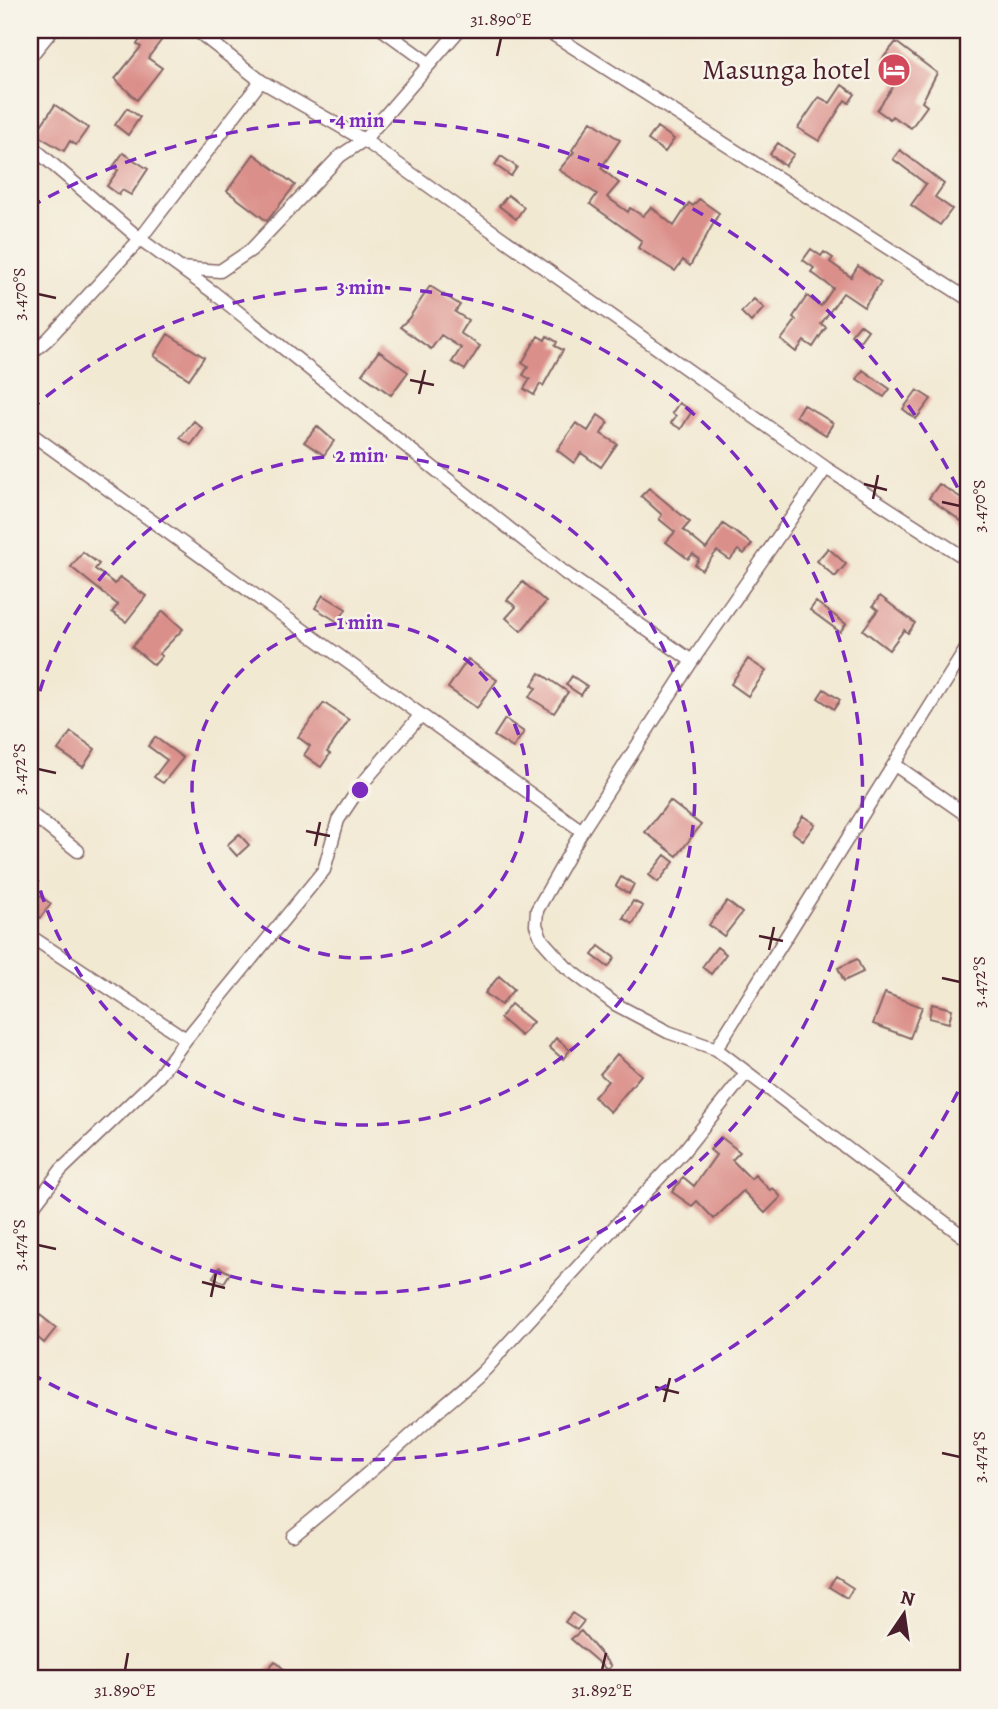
<svg xmlns="http://www.w3.org/2000/svg" width="998" height="1709" viewBox="0 0 998 1709" font-family="Alegreya,serif">
<rect width="100%" height="100%" fill="#f7f3e8"/>
<filter id="ink" filterUnits="userSpaceOnUse"><feTurbulence type="fractalNoise" baseFrequency=".0143" numOctaves="2"/><feDisplacementMap in="SourceGraphic" scale="14" xChannelSelector="R" yChannelSelector="G"/><feConvolveMatrix kernelMatrix="1 2 1 2 8 2 1 2 1" color-interpolation-filters="sRGB"/></filter>
<filter id="wash" filterUnits="userSpaceOnUse"><feTurbulence type="fractalNoise" baseFrequency=".00686" numOctaves="4" result="noise"/><feDisplacementMap in="SourceGraphic" scale="28" xChannelSelector="R" yChannelSelector="G"/><feGaussianBlur stdDeviation="1.57" result="paint"/><feColorMatrix in="noise" values="0 0 0 0 0 0 0 0 0 0 0 0 0 0 0 0 0 1.4 0 .05"/><feComposite in="paint" operator="in"/></filter>
<g filter="url(#wash)">
<rect width="100%" height="100%" fill="#f2e9d3"/>
<g id="blocks">
<path fill="#db8f8a" d="M148,30H169L148,58L162,68L137,100L115,79L141,47L137,44Z
M896,42L937,73L922,102L927,106L911,128L892,116L890,119L877,110L902,74L883,58Z
M842,85L855,94L849,103L845,100L819,141L798,128L819,97L830,103Z
M55,105L88,128L76,145L70,141L64,151L35,134Z
M127,108L140,117L128,135L115,125Z
M591,121L620,140L601,168L619,183L607,197L628,212L630,208L643,216L651,207L674,226L689,203L693,206L699,199L719,213L690,266L683,260L675,271L638,248L642,241L590,204L597,194L559,170L574,152L572,150Z
M657,127L674,139L665,152L648,140Z
M778,143L794,154L785,166L770,154Z
M900,150L944,184L935,197L952,209L940,225L911,205L926,184L893,159Z
M123,153L148,169L131,195L122,190L119,195L107,186L118,170L113,167Z
M254,154L295,185L267,221L227,191Z
M501,156L517,167L511,176L495,165Z
M508,195L524,207L516,219L499,206Z
M811,249L821,256L824,252L833,258L830,262L851,277L858,266L881,282L864,307L843,293L821,324L826,327L813,347L804,341L796,352L781,340L796,320L793,317L807,296L821,306L833,288L811,272L814,268L803,260Z
M430,286L460,305L455,312L468,320L460,333L480,346L465,370L452,362L461,348L441,335L431,349L400,327L409,318Z
M754,299L764,308L751,322L741,312Z
M860,324L868,330L860,341L851,335Z
M168,334L204,357L189,379L154,356Z
M538,336L545,340L547,336L557,342L555,346L563,350L543,386L540,384L534,395L524,389L530,379L523,375L528,367L522,363Z
M379,351L408,372L391,395L362,374Z
M863,370L890,389L884,397L857,379Z
M917,390L931,399L916,419L903,409Z
M679,403L692,411L681,429L671,423L676,416L672,413Z
M803,404L833,423L826,435L796,416Z
M598,415L608,422L601,434L617,444L601,467L581,453L574,463L557,450L576,423L588,431Z
M194,421L203,429L191,445L180,438Z
M317,426L334,441L324,455L304,442Z
M939,484L968,502V526L929,498Z
M649,488L690,522L683,530L706,549L723,524L752,544L744,554L738,550L730,560L717,551L702,570L695,565L699,559L693,554L688,559L666,542L675,532L659,519L662,515L641,496Z
M828,548L846,564L835,577L817,561Z
M83,552L99,564L95,569L115,584L120,577L146,596L126,622L112,612L118,605L71,567Z
M523,582L546,602L521,631L506,618L516,607L507,600Z
M323,595L346,609L338,622L315,608Z
M880,596L915,623L908,633L904,630L889,650L863,630L878,610L873,606Z
M816,602L846,624L840,632L810,610Z
M163,611L183,629L159,654L162,656L154,665L132,647Z
M468,659L497,680L477,708L448,688Z
M748,659L766,671L748,696L731,684Z
M540,673L568,692L554,713L529,697L536,688L532,685Z
M572,676L587,686L581,695L566,685Z
M824,689L840,700L834,709L818,698Z
M324,703L349,720L327,752L330,754L321,767L304,755L310,746L298,737Z
M505,719L524,732L513,748L494,736Z
M71,732L95,749L83,767L58,750Z
M155,737L183,758L163,783L154,777L167,760L148,746Z
M670,801L701,825L677,856L645,832Z
M803,816L815,824L803,840L792,832Z
M239,834L249,845L237,856L227,845Z
M665,855L674,862L658,882L649,875Z
M621,877L634,884L629,894L616,886Z
M30,888L51,904L40,918L30,911Z
M633,901L643,906L633,924L623,918Z
M727,901L742,913L724,936L709,925Z
M599,946L615,958L608,967L592,955Z
M717,947L726,954L711,974L702,967Z
M857,959L863,972L844,981L838,968Z
M499,976L514,989L501,1005L485,993Z
M885,993L922,1007L910,1038L873,1024Z
M511,1004L533,1022L521,1036L500,1018Z
M932,1004L952,1009L949,1023L929,1018Z
M556,1038L570,1050L563,1059L549,1047Z
M617,1054L641,1075L610,1112L594,1097L608,1081L600,1074Z
M721,1137L740,1152L732,1160L751,1179L755,1175L770,1190L773,1188L781,1197L765,1213L743,1191L714,1219L697,1201L692,1206L672,1192L683,1177L694,1186L716,1155L710,1150Z
M219,1267L230,1273L224,1283L213,1277Z
M40,1315L56,1328L44,1343L30,1331Z
M836,1577L853,1588L847,1598L829,1587Z
M572,1613L584,1621L577,1630L565,1622Z
M581,1631L611,1666L607,1670L571,1639Z
M275,1661L294,1679H275L266,1671Z"/>
</g>
</g>
<g filter="url(#ink)">
<use href="#blocks" fill-opacity="0" stroke="#856666" stroke-width="2"/>
<g fill="none" stroke-linecap="round" stroke-linejoin="round">
<defs>
<path id="minor" d="M196,30L261,81L364,140L826,468L968,560
M383,30L430,64
M546,30L968,299
M30,57L52,30
M30,145L140,239L213,292L565,573L692,661
M180,268L220,271L251,250L340,156L364,140L459,30
M30,354L48,339L140,239L261,81
M30,433L582,831L537,910L536,925L542,940L566,967L615,1004L668,1032L716,1049L968,1240
M895,765L968,816
M30,813L78,851
M582,831L692,661L826,468
M30,936L186,1039
M716,1049L968,646
M30,1211L61,1170L158,1077L186,1039L324,870L338,820L362,784L420,716
M293,1536C342,1496 390,1455 437,1412C459,1392 483,1376 500,1352L683,1152L747,1072"/>
</defs>
<use href="#minor" stroke="#856666" stroke-width="15"/>
<use href="#minor" stroke="#fff" stroke-width="12"/>
</g>
</g>
<path fill="none" stroke="#4a1f2b" stroke-width="2.5" d="M497,56L501,38M38,294L56,298M410,380L434,385M419,394L425,370M864,484L887,490M873,499L878,475M942,502L960,506M38,769L56,773M306,831L330,836M315,846L320,822M759,936L783,941M769,950L774,927M942,978L960,982M38,1245L56,1249M202,1282L225,1288M211,1297L216,1273M655,1387L679,1393M664,1402L670,1378M942,1453L960,1457M125,1670L128,1653M602,1670L606,1653"/>
<g fill="none" stroke="#7b2cbf" stroke-width="3.5" stroke-dasharray="12 9">
<circle cx="360" cy="790" r="168"/>
<path d="M30 732A335 335 0 1 1 30 848"/>
<path d="M30 410A503 503 0 1 1 30 1170"/>
<path d="M967 1073A670 670 0 0 1 30 1373M30 207A670 670 0 0 1 967 507"/>
</g>
<defs>
<symbol id="hotel-disc" viewBox="-11 -11 22 22"><circle r="9.5" fill="#d1495b" stroke="#f7f3e8"/><path d="M-6-4.5h1.5V1H6V5H4.5V3h-9V5H-6ZM-4 0a1.8 1.8 0 1 1 3.6 0ZM.5 0V-2.5h3Q6-2.5 6 0Z" fill="#fff"/></symbol>
</defs>
<g fill-rule="evenodd">
<use href="#hotel-disc" x="875" y="51" width="38" height="38"/>
</g>
<g text-anchor="middle" dominant-baseline="central" stroke-width="5" stroke-linejoin="round" paint-order="stroke">
<g font-size="28" fill="#4a1f2b" stroke="#f7f3e8" text-anchor="end">
<text x="870" y="70">Masunga hotel</text>
</g>
</g>
<circle cx="360" cy="790" r="10" fill="#7b2cbf" stroke="#f7f3e8" stroke-width="3.5"/>
<g font-size="21" text-anchor="middle" font-weight="bold" fill="#7b2cbf" stroke="#f7f3e8" stroke-width="5" stroke-linejoin="round" paint-order="stroke">
<text x="360" y="127">4 min</text>
<text x="360" y="294">3 min</text>
<text x="360" y="462">2 min</text>
<text x="360" y="629">1 min</text>
</g>
<rect width="998" height="1709" fill="none" stroke="#f7f3e8" stroke-width="77"/>
<g transform="translate(904 1614) rotate(13)" stroke="#f7f3e8" stroke-width="5" paint-order="stroke">
<path d="M0-5L12 26L0 18L-12 26Z" fill="#4a1f2b"/>
<text y="-10" font-size="19" font-weight="bold" text-anchor="middle" fill="#4a1f2b">N</text>
</g>
<rect x="38" y="38" width="922" height="1632" fill="none" stroke="#4a1f2b" stroke-width="2.5"/>
<g font-size="18" text-anchor="middle" fill="#4a1f2b">
<text x="501" y="25">31.890°E</text>
<text transform="translate(19 294) rotate(-90)" y="6">3.470°S</text>
<text transform="translate(979 506) rotate(-90)" y="6">3.470°S</text>
<text transform="translate(19 769) rotate(-90)" y="6">3.472°S</text>
<text transform="translate(979 982) rotate(-90)" y="6">3.472°S</text>
<text transform="translate(19 1245) rotate(-90)" y="6">3.474°S</text>
<text transform="translate(979 1457) rotate(-90)" y="6">3.474°S</text>
<text x="125" y="1696">31.890°E</text>
<text x="602" y="1696">31.892°E</text>
</g>
</svg>
